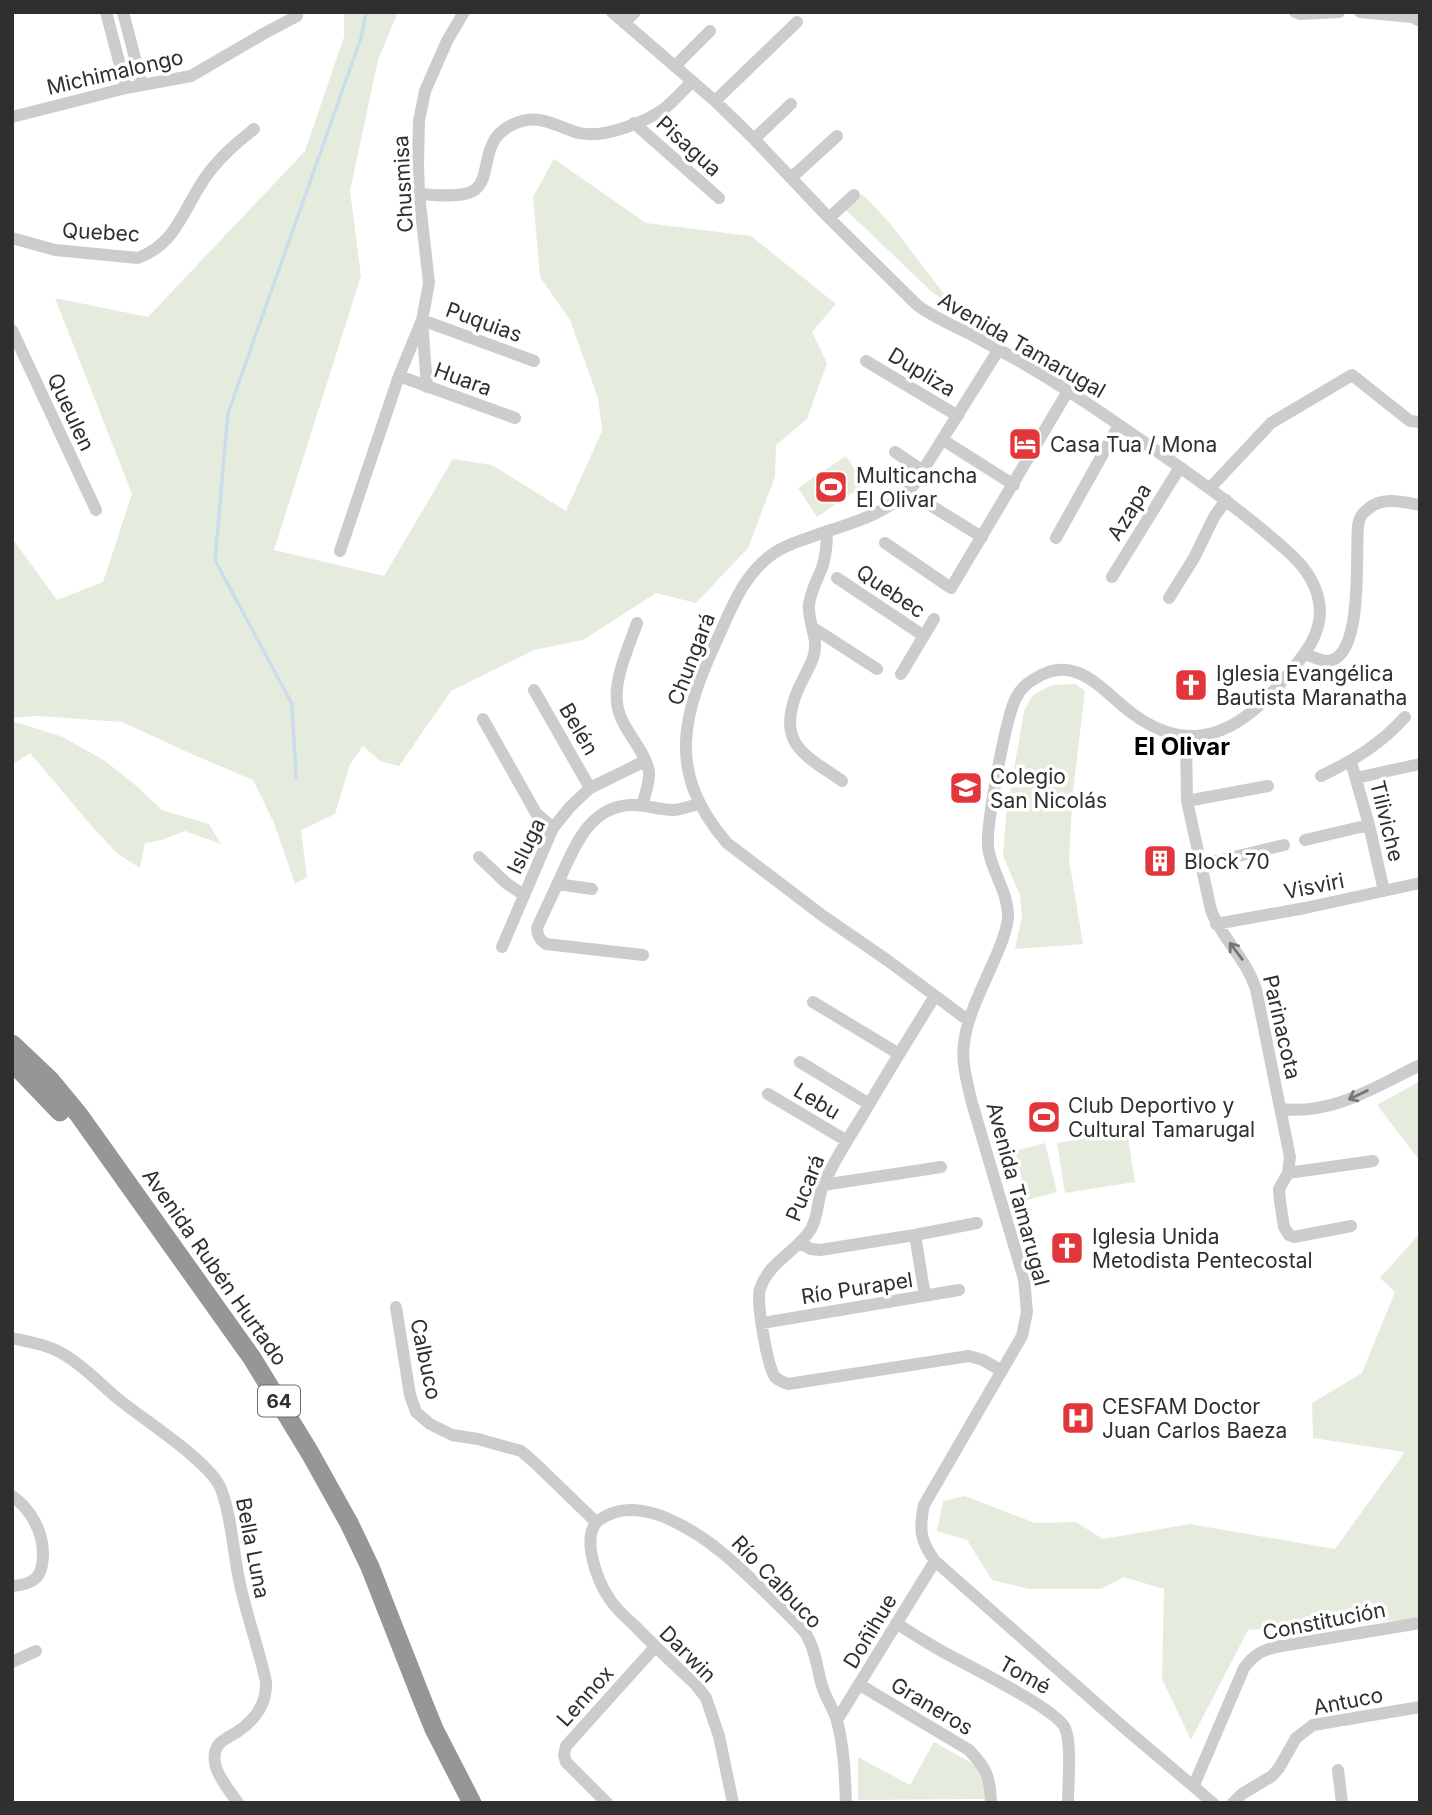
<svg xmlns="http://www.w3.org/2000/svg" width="1432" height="1815" viewBox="0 0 1432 1815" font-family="Inter,sans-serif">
<rect width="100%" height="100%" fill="#fff"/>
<path fill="#e5ecde" d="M344,12H398L378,60L350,191L361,276L274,550L384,576L453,459L492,465L566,511L602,431L598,398L570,320L540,277L533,197L554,159L646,223L751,236L836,304L812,332L827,363L807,419L776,445L775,477L748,548L696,603L656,593L583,640L534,650L451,691L399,766L380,761L363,746L350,764L335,814L301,830L307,877L295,884L274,823L253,780L196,756L122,722L38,716L12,718V538L57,600L103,582L132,494L55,298L148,317L305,151L344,37Z
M862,194L889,222L954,307L933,293L846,210Z
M846,456L864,485L817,517L798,488Z
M1075,684L1085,691L1073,792L1069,859L1083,944L1015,949L1022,917L1020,895L1003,856L1006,816L1024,711L1033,695L1052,685Z
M12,721L63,737L105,761L133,783L162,810L209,824L221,844L185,831L162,840L145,843L140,868L118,854L95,830L30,753L12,765Z
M1420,1081V1161L1377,1105Z
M1127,1131L1135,1182L1065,1193L1057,1143Z
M1045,1143L1057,1192L1027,1200L1015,1151Z
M1420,1233V1619L1248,1630L1191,1740L1162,1679L1164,1589L1124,1577L1101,1589H1029L992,1580L967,1540L937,1531L943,1501L965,1496L1035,1523L1076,1522L1103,1539L1190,1524L1335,1549L1405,1452L1313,1438L1312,1403L1362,1373L1395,1292L1380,1278Z
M934,1742L977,1766L986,1781V1799L858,1800V1757L910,1785Z"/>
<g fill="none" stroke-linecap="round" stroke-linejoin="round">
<path stroke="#cbddeb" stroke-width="3.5" d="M296,778L292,704L215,560L228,413L361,38L366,12"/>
<path stroke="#ccc" stroke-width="12" d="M106,12L126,88
M123,12L142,85
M612,12L715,101L754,139L829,218L917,305C933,317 952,325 970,334C992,346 1013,357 1034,370C1071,391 1106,416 1141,440C1190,474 1240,509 1285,549C1304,565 1319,585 1320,611C1320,635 1306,652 1292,670C1267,700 1237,733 1196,736C1173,737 1152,728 1133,714C1104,693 1077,652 1036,678C1028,682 1021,689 1017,696C1006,714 986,826 988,847C991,872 1009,892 1008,918C1007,931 1001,944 996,956C986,980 969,1012 965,1037C960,1059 967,1082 972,1103L1024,1279L1027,1312L1022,1336L924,1505C919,1529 920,1541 935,1561L1121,1725L1213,1803
M1295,12L1300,14L1339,12
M1360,12L1412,17L1420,21
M624,23L635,12
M675,66L710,31
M715,101L797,22
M12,117L126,88L191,76L263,34L297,16
M634,123L719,198
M754,139L791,104
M791,178L837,136
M419,194C433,195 461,198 473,191C496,177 474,135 522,121C543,115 560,128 579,133C603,139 646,122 665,108C675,100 683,90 692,82
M829,218L854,195
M12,238L55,250L138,258C180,242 184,204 210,171C223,154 238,142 254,129
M12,330L96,510
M866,361L958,416
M399,376L515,418
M427,387L422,320L534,361
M943,440L1014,485
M895,452L923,471
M1210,488L1271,423L1352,375L1410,421L1420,422
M925,502L982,537
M827,531C827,544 826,556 822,568C817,580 811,591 809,604C807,622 820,639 813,658C809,669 802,680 797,692C776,744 805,755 842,781
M1056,538L1119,425
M885,543L951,588L1068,391
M340,551L399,376L422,320L429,283L419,194L418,164L419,121L425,91L447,41L464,12
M1112,577L1180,467
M837,578L924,636
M1169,598L1194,558L1214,517L1226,500
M637,623C629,646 614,678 617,702C619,728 645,748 649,772C650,782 645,795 642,805
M812,627L877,669
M1304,654C1311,656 1319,660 1325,661C1365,663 1355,552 1358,527C1358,520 1362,513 1368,509C1382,496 1403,502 1420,505
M901,674L934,619
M534,690L590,788
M483,719L536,813L553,828
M1186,736L1187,801L1211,910C1222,939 1246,958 1256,989L1290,1157L1288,1173L1279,1189L1280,1201L1284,1227L1289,1235L1294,1237L1351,1226
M1351,762L1369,825L1384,891
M1321,776C1354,760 1381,744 1405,717
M1356,778L1420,764
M1187,801L1268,786
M1305,840L1369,825
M479,857L506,883L524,895
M1200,865L1284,845
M557,884L592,889
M1216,924L1305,908L1420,883
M502,947L553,828L570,807L590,788L645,761
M643,955L546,944C540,940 537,936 537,928C545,910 554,892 562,874C576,843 591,807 630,805C645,804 658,810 673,810C681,810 691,806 699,804
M935,996C910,1036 885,1077 861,1118C848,1139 834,1161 824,1183C817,1198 819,1215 811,1229C797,1252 769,1261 760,1289C756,1301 767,1365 775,1377C779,1381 783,1382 788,1384L969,1356L983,1360L1002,1371
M813,1002L899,1054
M969,1021L887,960L823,916L727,843C663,769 684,711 721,631C734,602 746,572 774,553C784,546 796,542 808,538C846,524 889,516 915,483L999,349
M800,1062L869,1104
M768,1094L847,1141
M1281,1109C1333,1115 1375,1087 1420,1065
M1288,1173L1373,1161
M823,1185L941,1167
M915,1235L925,1296
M800,1243L811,1249L820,1250L915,1235L977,1223
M396,1307L410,1395L416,1412L430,1424L452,1435L478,1439L521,1451L535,1463L596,1522
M762,1323L959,1290
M12,1338C30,1342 48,1345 63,1354C83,1365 99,1383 117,1398C142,1419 210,1461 221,1489C232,1518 233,1553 240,1584C247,1617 259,1649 266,1682C267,1704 255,1720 237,1732C231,1736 224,1739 219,1744C213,1752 214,1762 217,1770C222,1782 231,1793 238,1803
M12,1496C31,1509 43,1532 43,1554C43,1577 35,1584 12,1586
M896,1623C910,1632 924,1641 938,1649C962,1663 1056,1708 1065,1728C1072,1745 1068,1783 1068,1803
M12,1662L36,1651
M860,1685L969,1750C987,1769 990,1777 991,1803
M837,1720L935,1561
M1338,1770L1342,1803
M1194,1785L1244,1668C1254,1654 1264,1649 1281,1646L1420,1623
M607,1803L566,1762L564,1755L566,1746L655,1647
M733,1803L719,1736L706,1698L696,1685C675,1665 654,1646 634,1625C625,1617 615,1608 609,1598C598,1582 581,1539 597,1522C599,1519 603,1518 606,1516C628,1504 656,1512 677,1523C712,1540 738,1566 765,1592C779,1606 794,1619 806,1634C816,1650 817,1669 822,1686C826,1699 834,1709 837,1721C844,1747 845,1776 846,1803
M1233,1803L1242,1794L1272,1776L1279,1768L1296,1738L1313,1725L1420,1707"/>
<path stroke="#969696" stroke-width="19" d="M12,1044L51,1081L79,1115L252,1358L310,1453L349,1523L370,1567L421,1697L434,1729L472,1803
M12,1062L60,1112"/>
</g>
<defs><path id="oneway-shaft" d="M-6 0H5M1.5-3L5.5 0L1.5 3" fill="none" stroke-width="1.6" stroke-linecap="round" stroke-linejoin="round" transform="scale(1.75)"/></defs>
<g stroke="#767676">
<use href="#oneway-shaft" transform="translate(1236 951) rotate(-127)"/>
<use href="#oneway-shaft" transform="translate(1358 1095) rotate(154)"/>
</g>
<defs>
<symbol id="hotel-square" viewBox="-11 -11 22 22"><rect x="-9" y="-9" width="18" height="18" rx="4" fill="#e1373b" stroke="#fff"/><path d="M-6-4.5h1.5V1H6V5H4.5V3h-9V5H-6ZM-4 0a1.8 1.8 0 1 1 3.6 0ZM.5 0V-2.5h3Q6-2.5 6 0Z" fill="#fff"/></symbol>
<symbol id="stadium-square" viewBox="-11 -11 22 22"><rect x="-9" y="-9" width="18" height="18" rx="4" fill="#e1373b" stroke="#fff"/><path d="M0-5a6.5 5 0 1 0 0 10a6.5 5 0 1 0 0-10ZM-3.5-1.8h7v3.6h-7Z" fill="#fff"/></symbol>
<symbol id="church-square" viewBox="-11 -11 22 22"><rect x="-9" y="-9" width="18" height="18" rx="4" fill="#e1373b" stroke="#fff"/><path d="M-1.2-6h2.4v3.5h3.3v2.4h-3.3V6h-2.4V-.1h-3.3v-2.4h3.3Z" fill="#fff"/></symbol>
<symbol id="school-square" viewBox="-11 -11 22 22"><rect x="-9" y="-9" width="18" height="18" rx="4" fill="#e1373b" stroke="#fff"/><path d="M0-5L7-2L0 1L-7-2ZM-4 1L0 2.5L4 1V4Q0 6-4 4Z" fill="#fff"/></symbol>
<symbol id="building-square" viewBox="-11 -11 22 22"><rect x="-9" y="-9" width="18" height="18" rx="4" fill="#e1373b" stroke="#fff"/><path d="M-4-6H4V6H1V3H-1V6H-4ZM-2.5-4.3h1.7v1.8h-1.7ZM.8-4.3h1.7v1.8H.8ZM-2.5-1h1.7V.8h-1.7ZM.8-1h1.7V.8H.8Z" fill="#fff"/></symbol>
<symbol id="hospital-square" viewBox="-11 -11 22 22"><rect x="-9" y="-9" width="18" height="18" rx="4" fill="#e1373b" stroke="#fff"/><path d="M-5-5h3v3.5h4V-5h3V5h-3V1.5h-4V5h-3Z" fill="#fff"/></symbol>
</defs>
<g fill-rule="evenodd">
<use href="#hotel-square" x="1006" y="425" width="38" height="38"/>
<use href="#stadium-square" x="812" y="468" width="38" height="38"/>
<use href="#church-square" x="1172" y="666" width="38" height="38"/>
<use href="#school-square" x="947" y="769" width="38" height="38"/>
<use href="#building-square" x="1141" y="842" width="38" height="38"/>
<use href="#stadium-square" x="1025" y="1098" width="38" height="38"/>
<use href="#church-square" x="1048" y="1229" width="38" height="38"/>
<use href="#hospital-square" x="1059" y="1399" width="38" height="38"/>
</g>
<g text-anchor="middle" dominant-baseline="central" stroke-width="7" stroke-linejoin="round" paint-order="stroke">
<rect fill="#fff" stroke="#6d6d6d" stroke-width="2" x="258" y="1385.5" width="42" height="31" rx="5"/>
<g font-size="19" font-weight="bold" fill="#2f2f2f">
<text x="279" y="1401">64</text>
</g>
<g font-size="21" fill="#2f2f2f" stroke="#fff">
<text transform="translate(115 72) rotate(-13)">Michimalongo</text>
<text transform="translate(689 146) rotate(42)">Pisagua</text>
<text transform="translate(403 184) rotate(-93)">Chusmisa</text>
<text transform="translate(101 232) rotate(3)">Quebec</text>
<text transform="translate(484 322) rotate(20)">Puquias</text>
<text transform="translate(1022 345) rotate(30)">Avenida Tamarugal</text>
<text transform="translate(922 372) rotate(31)">Dupliza</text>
<text transform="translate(463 379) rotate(20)">Huara</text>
<text transform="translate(71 412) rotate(65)">Queulen</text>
<text transform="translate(1129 512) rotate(-58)">Azapa</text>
<text transform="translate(891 591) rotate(34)">Quebec</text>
<text transform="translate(691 659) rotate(-69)">Chungará</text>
<text transform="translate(579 729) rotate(60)">Belén</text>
<text transform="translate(1387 821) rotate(76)">Tiliviche</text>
<text transform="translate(526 846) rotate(-64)">Isluga</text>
<text transform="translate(1314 886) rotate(-11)">Visviri</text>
<text transform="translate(1282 1027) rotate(77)">Parinacota</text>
<text transform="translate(817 1101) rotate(31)">Lebu</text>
<text transform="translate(805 1188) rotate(-68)">Pucará</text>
<text transform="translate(1018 1194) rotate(75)">Avenida Tamarugal</text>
<text transform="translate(215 1267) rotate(55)">Avenida Rubén Hurtado</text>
<text transform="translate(857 1288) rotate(-9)">Río Purapel</text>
<text transform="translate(426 1359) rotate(78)">Calbuco</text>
<text transform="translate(253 1548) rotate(79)">Bella Luna</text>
<text transform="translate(777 1582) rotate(46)">Río Calbuco</text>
<text transform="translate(1324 1621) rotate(-11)">Constitución</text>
<text transform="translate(870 1631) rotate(-59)">Doñihue</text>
<text transform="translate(688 1654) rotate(45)">Darwin</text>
<text transform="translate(1025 1675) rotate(29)">Tomé</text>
<text transform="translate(585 1696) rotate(-48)">Lennox</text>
<text transform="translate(1348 1701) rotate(-11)">Antuco</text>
<text transform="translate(932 1706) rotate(31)">Graneros</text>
</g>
<g font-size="21" fill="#2f2f2f" stroke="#fff" text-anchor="start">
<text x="1050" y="444">Casa Tua / Mona</text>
<text x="856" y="475">Multicancha<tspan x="856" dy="24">El Olivar</tspan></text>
<text x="1216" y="673">Iglesia Evangélica<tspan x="1216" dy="24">Bautista Maranatha</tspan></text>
<text x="990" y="776">Colegio<tspan x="990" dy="24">San Nicolás</tspan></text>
<text x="1184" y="861">Block 70</text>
<text x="1068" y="1105">Club Deportivo y<tspan x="1068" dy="24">Cultural Tamarugal</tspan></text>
<text x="1092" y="1236">Iglesia Unida<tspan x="1092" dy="24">Metodista Pentecostal</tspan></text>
<text x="1102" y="1406">CESFAM Doctor<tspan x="1102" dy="24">Juan Carlos Baeza</tspan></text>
</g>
<g font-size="24" font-weight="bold" fill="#000" stroke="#fff">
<text x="1182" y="746">El Olivar</text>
</g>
</g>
<rect width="1432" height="1815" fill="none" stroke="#2f2f2f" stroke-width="28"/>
</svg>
